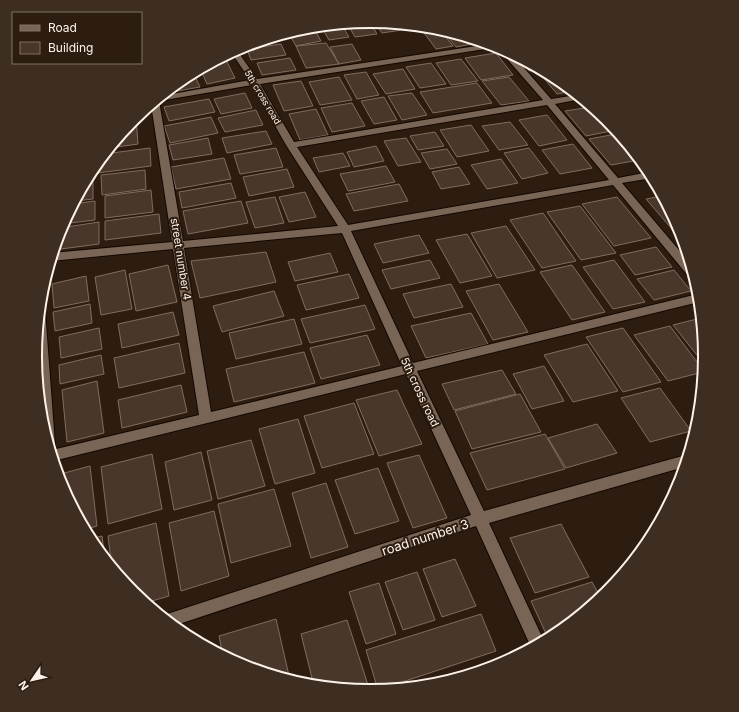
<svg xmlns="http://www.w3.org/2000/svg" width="739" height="712" viewBox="0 0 739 712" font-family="Inter,sans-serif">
<rect width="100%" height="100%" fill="#2d1d10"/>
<path fill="#48372a" stroke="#816d5e" d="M369,21L377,34L355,37L347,23Z
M375,22L405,24L408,29L382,33Z
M341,24L349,37L329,40L321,26Z
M304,27H313L321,41L296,46L288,32Z
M436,28L440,29L453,46L436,49L422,30Z
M279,35L281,39L251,44Z
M462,36L482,42H483L456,47L449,38Z
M326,43L339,64L306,68L296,46Z
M281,44L286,55L251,60L247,49Z
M352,44L361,60L339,64L330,47Z
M496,53L513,75L481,80L465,58Z
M517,57L541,69L529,71Z
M290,58L296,70L262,75L257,63Z
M461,59L478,81L451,85L436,63Z
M226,60L235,78L207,84L200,68L210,63Z
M431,63L446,84L420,88L406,67Z
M403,69L415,89L386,94L373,74Z
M193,72L200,87L172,92L170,88L184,77Z
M366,72L379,95L357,99L344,75Z
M551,75L556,78L573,91L557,94L542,76Z
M339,77L352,100L320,105L309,82Z
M509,77L529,101L501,105L482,81Z
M301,81L313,106L284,111L273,85Z
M477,83L492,103L433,113L420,92Z
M245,93L252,108L221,114L214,99Z
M412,93L427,115L402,120L388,96Z
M384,97L397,120L374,124L361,101Z
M209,99L215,112L169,121L164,107Z
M352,103L365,126L332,132L321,108Z
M591,107L607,119L616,130L586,136L565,111Z
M316,109L328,135L300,140L289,114Z
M256,110L263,125L225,132L218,118Z
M547,115L567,140L539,146L519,120Z
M136,117L138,144L109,148L133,119Z
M211,117L218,133L170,143L164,126Z
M510,122L528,145L499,150L482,126Z
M471,125L489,151L457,157L440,130Z
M266,131L272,144L227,153L222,138Z
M435,132L444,146L418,150L410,136Z
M616,134L639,160L611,165L589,139Z
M208,138L212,154L173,160L169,145Z
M406,138L421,162L398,166L384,141Z
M573,144L592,168L560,174L542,150Z
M376,146L384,161L354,167L347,152Z
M150,148L151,166L98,173V161L104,154Z
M276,148L283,167L240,174L234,155Z
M529,148L548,173L522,179L504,153Z
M447,149L457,164L430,169L421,153Z
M343,153L350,166L319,172L313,158Z
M224,158L231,179L176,189L171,167Z
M501,159L518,183L487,189L471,165Z
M386,166L395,182L348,191L340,174Z
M459,167L470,184L441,189L432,172Z
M287,169L294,187L249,196L243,177Z
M145,170L146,189L102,195L101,175Z
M93,176V199L74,201L87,177Z
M231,183L236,198L182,208L179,192Z
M399,184L408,201L354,211L346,194Z
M151,190L153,212L105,218V196Z
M305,192L316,217L289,222L279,197Z
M662,196L679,228L681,234L677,235L646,199Z
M275,197L284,223L255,228L246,202Z
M617,197L651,238L614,246L582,204Z
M95,201V220L62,224L73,204Z
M241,201L248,223L188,234L183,211Z
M580,206L616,253L581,260L547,212Z
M543,213L576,261L542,268L510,220Z
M159,214L161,233L105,240V221Z
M99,222V244L53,250L60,228Z
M506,226L535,270L497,278L471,233Z
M467,234L492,276L460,283L436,240Z
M419,235L429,253L383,263L374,244Z
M656,247L672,267L635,275L620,255Z
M266,252L276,282L200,298L191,261Z
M330,253L338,272L295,281L288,262Z
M430,260L440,278L391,289L382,270Z
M614,260L645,302L613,309L583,267Z
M168,265L177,302L136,311L129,274Z
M572,265L605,312L572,320L540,272Z
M125,270L132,309L101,315L95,277Z
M674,270L691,291L654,300L637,279Z
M349,274L359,298L306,310L297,285Z
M86,276L89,301L54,308L52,284Z
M451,284L463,307L414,318L403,294Z
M499,284L528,332L493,340L466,291Z
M274,291L284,316L222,332L213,306Z
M90,304L92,323L55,331L53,312Z
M365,305L375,329L310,343L301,319Z
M173,312L179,335L122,348L118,324Z
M471,313L488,344L426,358L411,326Z
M701,318L704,356V364L673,325Z
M294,319L302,344L236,359L229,333Z
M670,326L703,370V372L668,381L634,335Z
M99,328L102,349L61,358L59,337Z
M623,328L661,382L623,392L586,337Z
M367,335L380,365L321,379L310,348Z
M179,343L185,373L119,388L114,358Z
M587,344L618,391L573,402L544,355Z
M304,352L315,383L234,402L226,369Z
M101,355L104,374L60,384L59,365Z
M544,366L564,401L532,409L513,374Z
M502,370L516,394L454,410L442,384Z
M97,381L104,433L67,442L62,390Z
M181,385L187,412L122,428L118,400Z
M660,388L691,431L650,442L621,398Z
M397,390L422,444L379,456L356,400Z
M520,394L541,432L472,449L455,411Z
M354,403L374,454L322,468L304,416Z
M298,419L315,473L275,484L259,429Z
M597,424L617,453L566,468L548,438Z
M545,434L565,469L487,490L470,453Z
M251,440L265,486L218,499L207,451Z
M201,452L212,500L174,510L165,462Z
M152,454L162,509L108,524L101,467Z
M419,455L447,518L413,528L387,463Z
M90,466L97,526L84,530L60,484L57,475Z
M378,468L399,521L355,534L335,480Z
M326,483L348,547L311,558L292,493Z
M274,489L291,546L231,563L218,504Z
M214,511L229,576L181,591L169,523Z
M156,523L169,596L145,603L132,593L112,568L108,536Z
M561,524L589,577L535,593L510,538Z
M102,536L105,559L89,539Z
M455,559L476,606L442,617L423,569Z
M417,572L435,620L403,630L385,582Z
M592,582L601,598L555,635L548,638L531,601Z
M379,583L396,634L366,644L349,592Z
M481,614L496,651L378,690L366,650Z
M276,619L290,680L241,665L223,656L219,636Z
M347,620L368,685L354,689L314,686L301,634Z"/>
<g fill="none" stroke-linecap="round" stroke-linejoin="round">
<defs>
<path id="street" d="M490,44L498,47L260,84L294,142L543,100L500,51V48L512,54L551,99L577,95L582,99L555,104L618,178L649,172L652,178L622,183L690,263L694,277H689L613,185L351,231L413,363L698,294L699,302L417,371L484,511L686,455L688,456L684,467L489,523L544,641L531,647L476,526L173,626L161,616L471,515L406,374L53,461L50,451L52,450L199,415L173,249L51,261L52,253L172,242L151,104L161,96L250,80L231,52L236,49L257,79ZM252,85L286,145L338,226L183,241L159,101ZM547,105L609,180L348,225L297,147ZM342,233L402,366L211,412L184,248Z
M39,306L43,307L45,310L55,444L53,448L49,449L41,421L39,398L35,346Z"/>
</defs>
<use href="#street" stroke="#150700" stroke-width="2"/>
<use href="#street" fill="#786556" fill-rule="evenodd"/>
</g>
<g text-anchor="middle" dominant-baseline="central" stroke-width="4" stroke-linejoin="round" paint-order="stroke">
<g font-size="9" fill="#fdf2e9" stroke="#2d1d10">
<text transform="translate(263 97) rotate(59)">5th cross road</text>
</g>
<g font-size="11" fill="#fdf2e9" stroke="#2d1d10">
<text transform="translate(181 259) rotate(81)">street number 4</text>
<text transform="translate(420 392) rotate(65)">5th cross road</text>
</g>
<g font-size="13" fill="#fdf2e9" stroke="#2d1d10">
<text transform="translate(425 537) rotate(-18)">road number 3</text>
</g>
</g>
<path d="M0 0H739V712H0ZM42 356a328 328 0 1 1 656 0a328 328 0 1 1-656 0Z" fill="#3e2e21" fill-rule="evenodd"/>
<path fill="none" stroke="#fdf2e9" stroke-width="2" d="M42 356a328 328 0 1 1 656 0a328 328 0 1 1-656 0Z"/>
<rect x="12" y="12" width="130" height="52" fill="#2d1d10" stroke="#807267"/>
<rect x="20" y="25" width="20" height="6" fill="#786556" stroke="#807267"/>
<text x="48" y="32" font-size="12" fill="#fdf2e9">Road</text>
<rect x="20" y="42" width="20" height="12" fill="#48372a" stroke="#807267"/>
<text x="48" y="52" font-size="12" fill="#fdf2e9">Building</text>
<g transform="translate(32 680) rotate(236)" stroke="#2d1d10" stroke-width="3" paint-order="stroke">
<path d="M0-3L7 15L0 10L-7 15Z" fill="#fdf2e9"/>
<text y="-6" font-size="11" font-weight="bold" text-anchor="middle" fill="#fdf2e9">N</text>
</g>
</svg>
